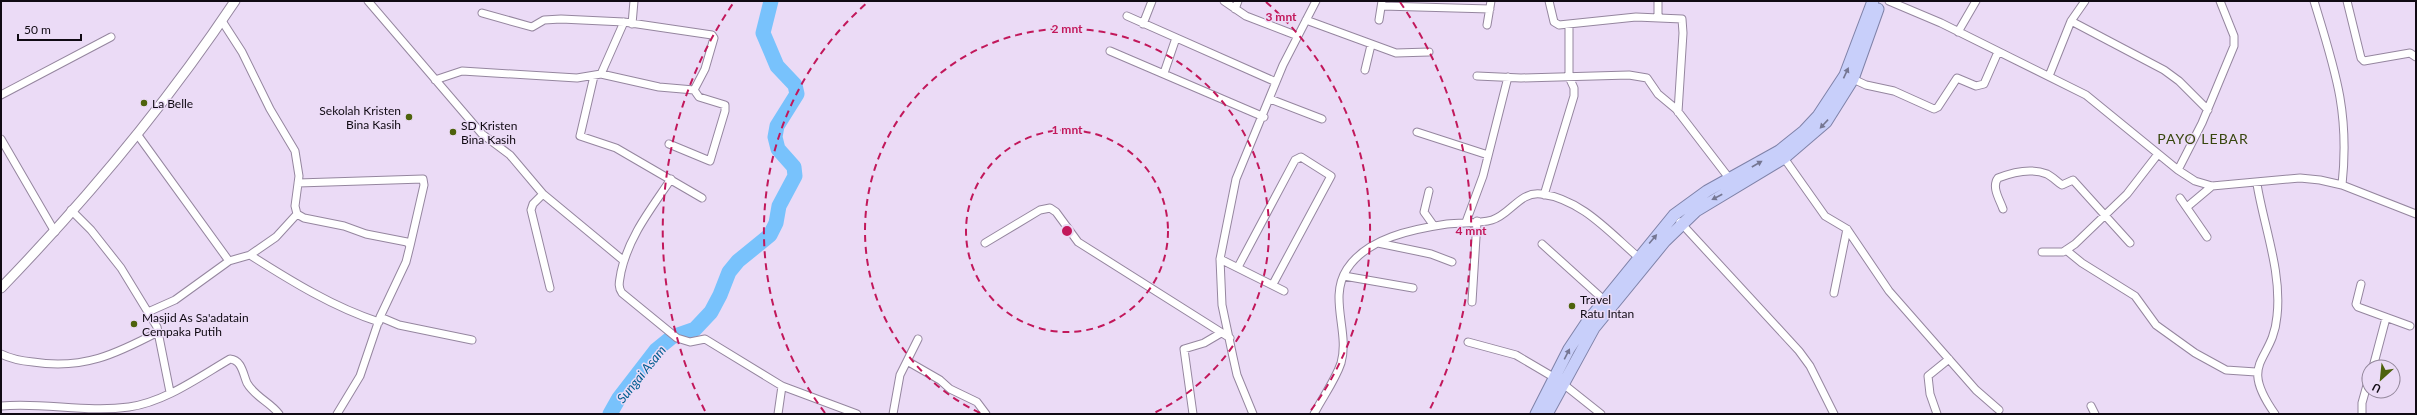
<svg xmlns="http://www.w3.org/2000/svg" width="2417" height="415" viewBox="0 0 2417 415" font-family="Lato,sans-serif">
<rect width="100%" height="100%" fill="#ebdbf6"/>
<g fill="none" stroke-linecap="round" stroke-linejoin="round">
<path stroke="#78c2fc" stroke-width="15" d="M610,414L619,398L656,350L672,337L695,329L711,312L720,295L729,272L738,261L770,235L776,223L779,206L795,176L794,167L778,149L775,137L777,126L797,94L795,85L777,66L763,33L771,1"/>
<defs>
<path id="minor" d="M368,1L482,134L510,155L543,194L624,261
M1224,1L1246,16L1298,36
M1549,1L1554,22L1559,25L1636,17L1682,19L1683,33L1678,112
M1889,1L1941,23L2086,95L2178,170L2195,181L2212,186L2300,178L2320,180L2342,185L2416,214
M2314,1C2335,70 2350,112 2342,185
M2347,1L2361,58L2364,61L2410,53L2416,57
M1382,6L1490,9
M1235,9L1238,1
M1127,16L1276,82
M1658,18V1
M1306,20L1396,53L1429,52
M1379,20L1382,1
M222,21L242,52L270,109L295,151L299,176L295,206L297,214L304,218L344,226L366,234L407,242L410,246L406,262L380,317L360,376L337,414
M2071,21L2164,70L2179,81L2208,110
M632,24L634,1
M1143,24L1152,1
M1487,25L1491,1
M1958,32L1976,1
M1110,51L1264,117
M1365,70L1371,45
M1164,73L1176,38
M601,74L624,22
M594,76L580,136L616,148L702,198
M1477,76L1521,78L1629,75L1647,78L1658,94L1676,109L1729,178
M2049,76L2071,21L2085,1
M1853,79L1866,85L1894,91L1934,109L1938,107L1957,78L1976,86L1984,84L1998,52
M435,80L462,71L577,78L601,74L659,87L694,90L705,69L714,38L712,35L624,22L561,19L544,20L532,27L482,13
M1,95L111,37
M1270,99L1322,119
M1417,132L1488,155
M137,134L229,261
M1,139L55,232
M669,144L710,161L725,111V105L699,97L694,90
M1784,158L1825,216L1847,229L1889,291L1976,390L1999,410
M2178,170L2202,123L2234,46V36L2220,1
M671,179C651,209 629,236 621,272C620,280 617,286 622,293L677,338L690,342L705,339L782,386L857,414
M298,183L423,179L424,185L410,246
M2257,184C2264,227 2282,272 2277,316C2273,363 2237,360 2275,414
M1429,191L1424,212L1434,226
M543,194L533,204L531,210L550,288
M1544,195L1574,96V88L1569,77V24
M2180,198L2207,237
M2187,207L2212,186
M2003,209C2000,200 1991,187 1998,178C2013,172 2032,168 2047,174C2053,177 2057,182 2062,185L2073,180L2130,243
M71,210L91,230L121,268L157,327L170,392
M1466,222L1483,176L1508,77
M1680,222L1799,351L1810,366L1834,414
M985,243L1040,210L1050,208L1056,212L1078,242L1230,338
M1378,243L1431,254L1452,262
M1542,244L1604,300
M2066,250L2082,263L2135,296L2156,325L2195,353L2226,370L2256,372
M2042,252H2063L2075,244L2127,194L2158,154
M250,255L276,237L297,214
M1220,259L1284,291
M1238,267L1295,160L1301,157L1331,176L1273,284
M1344,276L1413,288
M2361,284L2356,304L2358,307L2410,326
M1834,293L1847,229
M1472,302L1477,221
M148,312L175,300L229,261L250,255C291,281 333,307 379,322
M380,317L399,325L472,340
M1468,342L1516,355L1555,378
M1,354C11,359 22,361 33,362C83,370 116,354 158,332
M907,361L940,380L950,389L977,402L986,414
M2373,367L2386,318
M1562,383L1601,414
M1,406C44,402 86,413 129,407C165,402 199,377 230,359C242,360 243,374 247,383C255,397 270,402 279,414
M2091,406L2095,414
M778,414L782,386
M893,414L900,375L918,339
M1193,414L1184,349L1204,343L1221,333
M1253,414L1237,375L1233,357L1222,305L1220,259L1236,179L1283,65L1316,1
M1314,414C1322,398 1335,381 1341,363C1350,332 1328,298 1347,269C1367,238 1413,229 1447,224C1461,222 1478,224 1492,220C1510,215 1520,191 1541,194C1581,199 1609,232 1638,257
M1937,414L1930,394L1928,376L1949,359
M2362,414V403L2369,378"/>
<path id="tertiary" d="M1,288C87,199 167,103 235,1"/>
<path id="trunk" d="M1536,414L1569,349L1587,322L1674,215L1707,191L1779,151L1804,131L1818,116L1845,75L1873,1
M1547,414L1594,328L1665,241L1696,211L1784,158L1826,122L1853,79L1878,9"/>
</defs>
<use href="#minor" stroke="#95869f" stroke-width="9"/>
<use href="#tertiary" stroke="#95869f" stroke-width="11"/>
<use href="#trunk" stroke="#7f82a8" stroke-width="13"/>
<use href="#minor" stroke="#fff" stroke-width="7"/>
<use href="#tertiary" stroke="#fff" stroke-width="9"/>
<use href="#trunk" stroke="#c8cffa" stroke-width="11"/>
</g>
<defs><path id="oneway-solid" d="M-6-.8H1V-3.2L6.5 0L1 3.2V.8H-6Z"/></defs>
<g fill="#757692">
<use href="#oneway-solid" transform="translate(1846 73) rotate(-65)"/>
<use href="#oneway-solid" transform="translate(1824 124) rotate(133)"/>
<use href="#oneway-solid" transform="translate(1757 164) rotate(-30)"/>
<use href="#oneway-solid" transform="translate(1717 197) rotate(152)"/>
<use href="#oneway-solid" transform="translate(1653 239) rotate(-50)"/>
<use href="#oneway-solid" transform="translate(1567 354) rotate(-63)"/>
</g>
<g fill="none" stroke="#c2185b" stroke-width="2" stroke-dasharray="7 5">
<circle cx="1067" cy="231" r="101"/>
<path d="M980 413A202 202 0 1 1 1154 413"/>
<path d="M825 413A303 303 0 0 1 868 2M1266 2A303 303 0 0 1 1309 413"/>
<path d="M705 411A404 404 0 0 1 734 2M1400 2A404 404 0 0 1 1429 411"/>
</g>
<g fill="#4e620c" stroke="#ebdbf6" stroke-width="1.5">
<circle cx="144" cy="103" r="4"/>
<circle cx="409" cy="117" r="4"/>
<circle cx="453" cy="132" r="4"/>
<circle cx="1572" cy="306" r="4"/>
<circle cx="134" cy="324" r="4"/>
</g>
<g text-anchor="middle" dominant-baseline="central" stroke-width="3" stroke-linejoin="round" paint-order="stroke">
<g font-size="12" fill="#100a13" stroke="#ebdbf6" text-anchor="start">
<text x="152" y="103">La Belle</text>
<text x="401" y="110" text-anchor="end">Sekolah Kristen<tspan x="401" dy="14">Bina Kasih</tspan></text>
<text x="461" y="125">SD Kristen<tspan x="461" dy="14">Bina Kasih</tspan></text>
<text x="1580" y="299">Travel<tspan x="1580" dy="14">Ratu Intan</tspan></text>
<text x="142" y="317">Masjid As Sa'adatain<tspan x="142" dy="14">Cempaka Putih</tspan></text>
</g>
<g font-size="13" font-style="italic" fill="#005d91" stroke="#ebdbf6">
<text transform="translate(641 374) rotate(-51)">Sungai Asam</text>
</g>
<g font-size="14" letter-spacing="1" fill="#37450d" stroke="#ebdbf6">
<text x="2203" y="138">PAYO LEBAR</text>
</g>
</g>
<circle cx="1067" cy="231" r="6" fill="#c2185b" stroke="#ebdbf6" stroke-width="2"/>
<g font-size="12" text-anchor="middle" font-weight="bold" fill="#c2185b" stroke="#ebdbf6" stroke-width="3" stroke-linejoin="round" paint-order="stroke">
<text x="1281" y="21">3 mnt</text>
<text x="1067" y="33">2 mnt</text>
<text x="1067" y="134">1 mnt</text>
<text x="1471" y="235">4 mnt</text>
</g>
<rect width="2417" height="415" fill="none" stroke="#100a13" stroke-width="4"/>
<g transform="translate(2381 379) rotate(207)"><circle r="19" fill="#ebdbf6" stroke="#93879b"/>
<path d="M0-3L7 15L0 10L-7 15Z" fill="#4e620c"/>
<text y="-6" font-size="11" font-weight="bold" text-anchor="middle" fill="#100a13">U</text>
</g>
<path d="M18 34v6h63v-6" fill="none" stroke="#100a13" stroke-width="2"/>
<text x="24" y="34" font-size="12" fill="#100a13" stroke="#ebdbf6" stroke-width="3" paint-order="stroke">50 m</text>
</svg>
